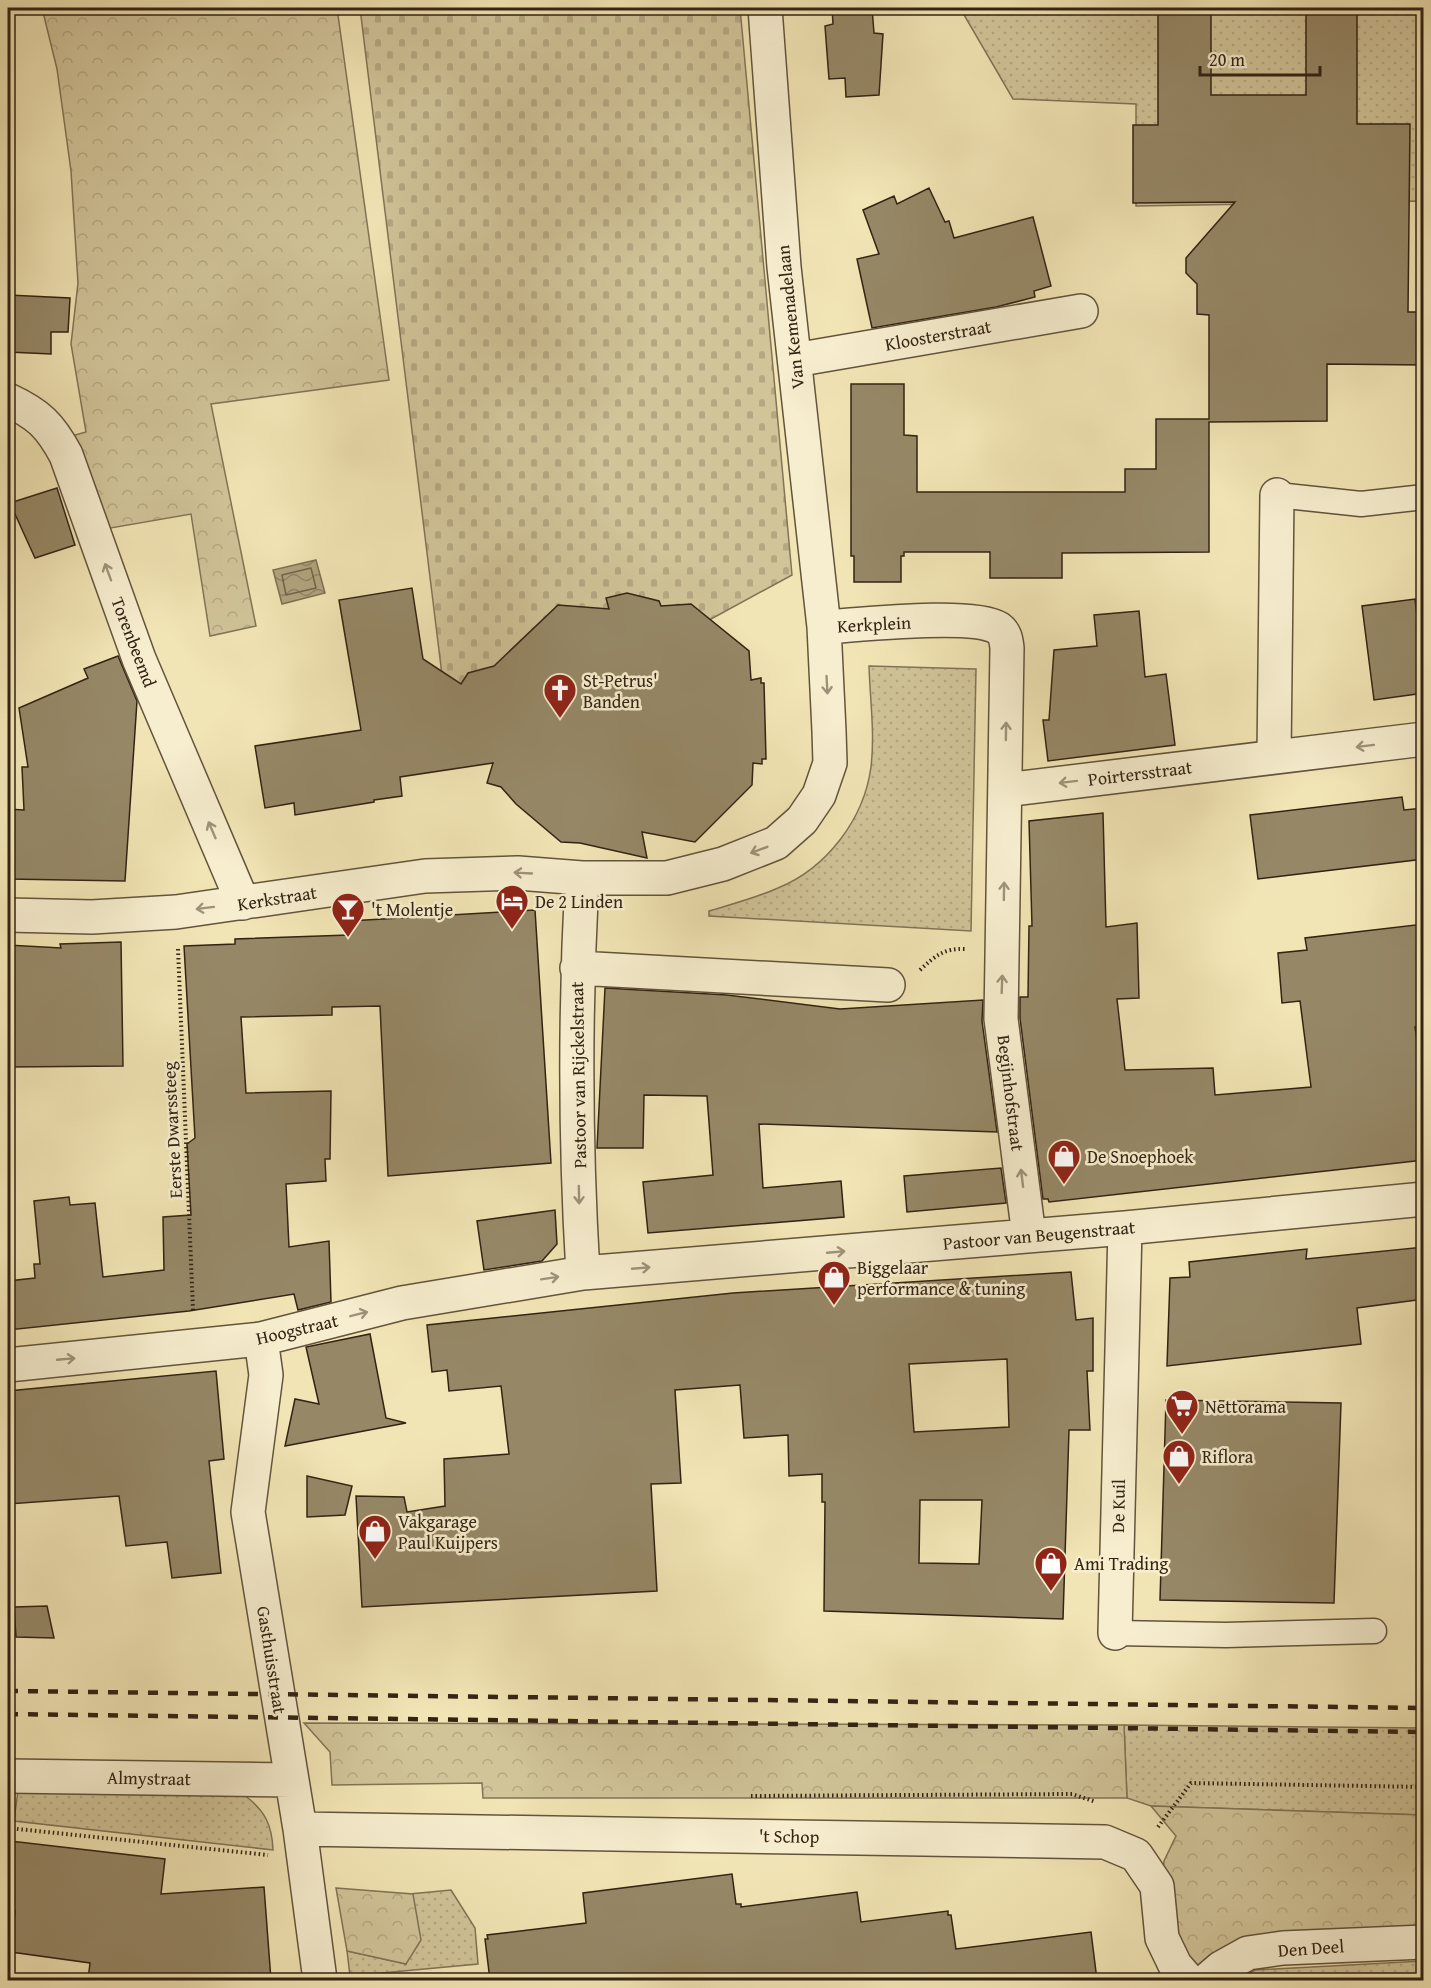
<svg xmlns="http://www.w3.org/2000/svg" width="1431" height="1988" viewBox="0 0 1431 1988" font-family="'Gentium Book Plus',serif">
<defs>
<pattern id="grass-dots" width="8" height="8" patternUnits="userSpaceOnUse" patternTransform="scale(1.5)"><rect width="8" height="8" fill="#d1c499"/><path d="M2 2h.1M6 6h.1" fill="none" stroke="#b4a883" stroke-width="1.8" stroke-linecap="round"/></pattern>
<pattern id="forest-crowns" width="20" height="18" patternUnits="userSpaceOnUse" patternTransform="scale(1.5)"><rect width="20" height="18" fill="#d1c499"/><path d="M2 6a3 3 0 1 1 6 0M12 15a3 3 0 1 1 6 0" fill="none" stroke="#b4a883"/></pattern>
<pattern id="cemetery-stones" width="16" height="16" patternUnits="userSpaceOnUse" patternTransform="scale(1.5)"><rect width="16" height="16" fill="#d1c499"/><path d="M2 7V4a2 2 0 0 1 4 0v3zM10 15v-3a2 2 0 0 1 4 0v3z" fill="#b4a883"/></pattern>
<pattern id="water-waves" width="16" height="10" patternUnits="userSpaceOnUse" patternTransform="scale(1.5)"><rect width="16" height="10" fill="#b1a37e"/><path d="M0 5q4-4 8 0t8 0" fill="none" stroke="#918466"/></pattern>
</defs>
<rect width="100%" height="100%" fill="#f2e5b5"/>
<filter id="stains"><feTurbulence type="fractalNoise" baseFrequency=".00333" numOctaves="4"/><feColorMatrix values="0 0 0 0 .2 0 0 0 0 .09 0 0 0 0 .02 0 0 0 .5 -.17"/></filter>
<radialGradient id="worn" r=".72"><stop offset=".6" stop-color="#630" stop-opacity="0"/><stop offset="1" stop-color="#630" stop-opacity=".3"/></radialGradient>
<path fill="url(#grass-dots)" stroke="#827456" stroke-width="1.5" d="M960,8H1423V201L1136,206V104L1013,99Z
M869,666L976,669L971,931L709,916V911C732,904 756,898 778,888C827,868 864,819 871,767C875,734 870,699 869,666Z
M1124,1725L1423,1728V1815L1151,1806L1127,1798Z
M18,1791L244,1795C265,1810 272,1825 273,1850L14,1821Z
M451,1890L475,1928L478,1964L350,1976L347,1951L406,1964L413,1894H409Z
M1423,1961V1980H1238L1255,1970Z"/>
<path fill="url(#forest-crowns)" stroke="#827456" stroke-width="1.5" d="M42,8H337L389,380L211,404L256,626L210,636L191,514L105,529L68,437L86,432L71,344L78,283L71,171L57,69Z
M304,1723L1124,1725L1127,1798H483L482,1783L332,1785L330,1752Z
M1151,1806L1423,1815V1933L1197,1968L1156,1946L1164,1861L1176,1836Z
M336,1888L413,1894L421,1940L406,1964L347,1951Z"/>
<path fill="url(#cemetery-stones)" stroke="#827456" stroke-width="1.5" d="M360,8H740L792,575L700,625L560,690L444,691Z"/>
<path fill="url(#water-waves)" stroke="#7e7053" stroke-width="1.5" d="M316,560L325,593L282,604L273,570Z"/>
<g fill="none" stroke-linecap="round" stroke-linejoin="round">
<path stroke="#726348" stroke-width="1.5" d="M311,568L316,588L286,595L282,575Z"/>
</g>
<path fill="#968867" stroke="#322313" stroke-width="1.5" fill-rule="evenodd" d="M832,8H872L874,33L883,34L879,95L846,97L845,78L829,79L825,26L833,24Z
M1158,8H1211V95H1306V8H1357V124H1410L1408,312H1424V365L1327,364V421L1209,422V552L1062,553V578H990V552H904V556H901V582H854V556H851V384H904V435L917,436V492H1125V469H1156V419H1209V315L1197,314V284L1186,273V258L1235,202L1133,203V125H1158Z
M929,188L945,222L949,221L954,238L1033,217L1051,286L1034,291L1035,297L996,307L872,328L857,259L879,254L863,210L894,196L897,204Z
M8,295L70,298L68,332H51V354L8,352Z
M57,488L75,545L35,558L10,503Z
M412,588L423,659L461,684L468,673L494,666L558,605L609,609L606,598L627,593L659,601L661,606L691,604L749,651L751,680L761,678V683H764L766,759H762V764L753,763L752,785L695,842L642,832L647,858L580,843L561,842L516,804L501,787L487,783L493,763L400,777L402,796L374,800V802L295,815L294,803L265,808L255,746L361,730L339,600Z
M1415,599L1417,616L1424,615V693L1374,700L1362,606Z
M1139,611L1145,677L1166,674L1175,745L1048,761L1043,720H1049L1054,650L1097,646L1094,615Z
M118,656L137,701L125,881L8,879V809L24,810L22,767H28L19,708L88,678L84,669Z
M1402,797L1404,810L1424,808V859L1258,879L1250,815Z
M1103,813L1106,927L1137,923L1139,998L1117,999L1125,1070L1213,1068L1215,1095L1311,1087L1300,1001L1282,1003L1278,953L1307,950L1305,938L1424,924V1026L1415,1027L1424,1091V1160L1049,1202L1048,1199H1043L1020,1018V997H1028L1029,926H1032L1029,821Z
M535,910L551,1163L388,1176L380,1006L332,1007V1015L241,1017L246,1093L331,1091L330,1159H325L326,1181L286,1184L289,1247L329,1241L331,1302L298,1310L294,1294L189,1311L8,1330V1281L35,1278L34,1264H40L34,1201L69,1197L70,1205L95,1203L103,1277L164,1270L163,1217L191,1215L187,1144L195,1138L184,946L235,944V939L349,935V921Z
M121,942L123,1066L8,1067V945L61,948L60,944Z
M605,988L727,995L840,1009L983,1000L982,1021L997,1132L759,1124L763,1188L841,1181L844,1217L648,1233L643,1182L713,1175L707,1096L644,1095L643,1148H597Z
M1001,1168L1006,1203L907,1212L904,1176Z
M555,1210L557,1244L542,1261L484,1270L477,1221Z
M1424,1247V1299L1357,1308L1361,1344L1167,1366L1170,1278L1190,1277L1189,1262L1307,1249L1306,1259Z
M1071,1272L1076,1320L1093,1318V1371H1087L1090,1430H1069L1063,1619L824,1611L825,1502H822V1474L789,1476L788,1435L744,1438L740,1385L675,1390L681,1483L651,1484L657,1591L362,1607L356,1496L404,1497L407,1512L445,1506L444,1459L509,1454L501,1386L449,1391L447,1370L432,1372L427,1325L733,1293ZM1007,1359L1009,1427L914,1432L909,1364ZM920,1500H982L979,1564L919,1563Z
M370,1334L386,1418L406,1423L285,1446L295,1399L319,1404L306,1347Z
M216,1371L224,1459L209,1461L221,1573L172,1578L167,1542L126,1546L119,1496L8,1504V1391Z
M1166,1400L1341,1403L1334,1603L1160,1600Z
M307,1476L352,1486L345,1515L307,1517Z
M47,1606L54,1638L16,1637L14,1607Z
M10,1841L165,1859L161,1894L264,1887L271,1980H88L90,1963L11,1952L15,1911H8Z
M732,1874L736,1904H741V1907L857,1892L861,1922L948,1911V1915H951L956,1949L1091,1932L1097,1980H490L485,1939H488L487,1935L586,1923L583,1893Z"/>
<g fill="none" stroke-linecap="round" stroke-linejoin="round">
<defs>
<path id="service" d="M1277,495L1361,504L1424,497
M1115,1633L1226,1635L1374,1631"/>
<path id="minor" d="M795,360L1081,311
M8,400C38,414 50,425 66,455L139,659L243,903
M824,627C858,625 972,612 998,628C1005,633 1006,639 1007,648L1001,1019L1029,1236
M1274,757L1277,495
M1005,790L1424,739
M582,878C575,1009 575,1142 583,1273
M8,915L92,917L176,912L425,876L518,873L582,878H667L723,864L776,843L802,820L819,795L830,763L829,731L824,627L784,267L765,8
M577,968L888,985
M261,1339L266,1375L248,1512L300,1829L320,1980
M8,1365L261,1339L402,1303L583,1273L1125,1228L1424,1199
M1115,1633L1125,1228
M8,1776L291,1780
M300,1829L1105,1842L1136,1855L1157,1886L1162,1938L1175,1965L1188,1980
M1207,1980L1221,1968L1248,1953L1283,1948L1424,1942"/>
</defs>
<use href="#service" stroke="#62543c" stroke-width="27"/>
<use href="#minor" stroke="#62543c" stroke-width="36"/>
<path stroke="#322313" stroke-width="4" stroke-dasharray="1.5 3" stroke-linecap="butt" d="M178,949L193,1310
M920,970C935,956 944,948 965,949
M751,1796L1072,1794L1096,1802
M1158,1827L1191,1783L1424,1787
M8,1828L268,1855"/>
<use href="#service" stroke="#f7eecf" stroke-width="24"/>
<use href="#minor" stroke="#f7eecf" stroke-width="33"/>
<path stroke="#322313" stroke-width="4.5" stroke-dasharray="10 10" stroke-linecap="butt" d="M8,1691L1424,1708
M8,1714L1424,1732"/>
</g>
<defs><path id="oneway-shaft" d="M-6 0H5M1.5-3L5.5 0L1.5 3" fill="none" stroke-width="1.6" stroke-linecap="round" stroke-linejoin="round" transform="scale(1.5)"/></defs>
<g stroke="#9e937a">
<use href="#oneway-shaft" transform="translate(108 572) rotate(-110)"/>
<use href="#oneway-shaft" transform="translate(827 685) rotate(87)"/>
<use href="#oneway-shaft" transform="translate(1006 731) rotate(-89)"/>
<use href="#oneway-shaft" transform="translate(1365 746) rotate(173)"/>
<use href="#oneway-shaft" transform="translate(1068 782) rotate(173)"/>
<use href="#oneway-shaft" transform="translate(212 830) rotate(-113)"/>
<use href="#oneway-shaft" transform="translate(759 850) rotate(159)"/>
<use href="#oneway-shaft" transform="translate(523 873) rotate(-177)"/>
<use href="#oneway-shaft" transform="translate(1004 891) rotate(-89)"/>
<use href="#oneway-shaft" transform="translate(205 908) rotate(173)"/>
<use href="#oneway-shaft" transform="translate(1002 984) rotate(-88)"/>
<use href="#oneway-shaft" transform="translate(1022 1178) rotate(-97)"/>
<use href="#oneway-shaft" transform="translate(579 1195) rotate(89)"/>
<use href="#oneway-shaft" transform="translate(836 1252) rotate(-5)"/>
<use href="#oneway-shaft" transform="translate(641 1268) rotate(-5)"/>
<use href="#oneway-shaft" transform="translate(550 1278) rotate(-9)"/>
<use href="#oneway-shaft" transform="translate(359 1314) rotate(-14)"/>
<use href="#oneway-shaft" transform="translate(66 1359) rotate(-5)"/>
</g>
<defs>
<symbol id="church-pin" viewBox="-11 -11 22 30"><path d="M0 17L-7.5 6A9.5 9.5 0 1 1 7.5 6Z" fill="#8f2418" stroke="#f7eecf"/><path d="M-1.2-6h2.4v3.5h3.3v2.4h-3.3V6h-2.4V-.1h-3.3v-2.4h3.3Z" fill="#fff"/></symbol>
<symbol id="hotel-pin" viewBox="-11 -11 22 30"><path d="M0 17L-7.5 6A9.5 9.5 0 1 1 7.5 6Z" fill="#8f2418" stroke="#f7eecf"/><path d="M-6-4.5h1.5V1H6V5H4.5V3h-9V5H-6ZM-4 0a1.8 1.8 0 1 1 3.6 0ZM.5 0V-2.5h3Q6-2.5 6 0Z" fill="#fff"/></symbol>
<symbol id="bar-pin" viewBox="-11 -11 22 30"><path d="M0 17L-7.5 6A9.5 9.5 0 1 1 7.5 6Z" fill="#8f2418" stroke="#f7eecf"/><path d="M-6-5H6L.8 .8V4.5H3.5V6h-7V4.5H-.8V.8Z" fill="#fff"/></symbol>
<symbol id="shop-pin" viewBox="-11 -11 22 30"><path d="M0 17L-7.5 6A9.5 9.5 0 1 1 7.5 6Z" fill="#8f2418" stroke="#f7eecf"/><path d="M-5-2.5h2.3a2.7 3.5 0 0 1 5.4 0H5L5.5 6h-11ZM-1.5-2.5h3a1.5 2.3 0 0 0-3 0Z" fill="#fff"/></symbol>
<symbol id="supermarket-pin" viewBox="-11 -11 22 30"><path d="M0 17L-7.5 6A9.5 9.5 0 1 1 7.5 6Z" fill="#8f2418" stroke="#f7eecf"/><path d="M-6-5.5h2.5l.6 2H6L4.5 2H-2.5L-4.4-4H-6ZM-1.5 3.2a1.3 1.3 0 1 0 .1 0ZM3 3.2a1.3 1.3 0 1 0 .1 0Z" fill="#fff"/></symbol>
</defs>
<g fill-rule="evenodd">
<use href="#church-pin" x="541" y="671" width="38" height="52"/>
<use href="#hotel-pin" x="493" y="882" width="38" height="52"/>
<use href="#bar-pin" x="329" y="890" width="38" height="52"/>
<use href="#shop-pin" x="1045" y="1137" width="38" height="52"/>
<use href="#shop-pin" x="815" y="1258" width="38" height="52"/>
<use href="#supermarket-pin" x="1163" y="1387" width="38" height="52"/>
<use href="#shop-pin" x="1160" y="1437" width="38" height="52"/>
<use href="#shop-pin" x="356" y="1512" width="38" height="52"/>
<use href="#shop-pin" x="1032" y="1544" width="38" height="52"/>
</g>
<g text-anchor="middle" dominant-baseline="central" stroke-width="5" stroke-linejoin="round" paint-order="stroke">
<g font-size="18" fill="#322313" stroke="#f7eecf">
<text transform="translate(790 317) rotate(-96)">Van Kemenadelaan</text>
<text transform="translate(938 335) rotate(-10)">Kloosterstraat</text>
<text transform="translate(874 624) rotate(-3)">Kerkplein</text>
<text transform="translate(134 642) rotate(69)">Torenbeemd</text>
<text transform="translate(1140 773) rotate(-7)">Poirtersstraat</text>
<text transform="translate(277 898) rotate(-9)">Kerkstraat</text>
<text transform="translate(578 1075) rotate(-91)">Pastoor van Rijckelstraat</text>
<text transform="translate(1011 1093) rotate(83)">Begijnhofstraat</text>
<text transform="translate(172 1130) rotate(-93)">Eerste Dwarssteeg</text>
<text transform="translate(1039 1235) rotate(-5)">Pastoor van Beugenstraat</text>
<text transform="translate(297 1329) rotate(-13)">Hoogstraat</text>
<text transform="translate(1118 1506) rotate(-89)">De Kuil</text>
<text transform="translate(272 1660) rotate(81)">Gasthuisstraat</text>
<text transform="translate(149 1778) rotate(1)">Almystraat</text>
<text transform="translate(789 1836) rotate(1)">'t Schop</text>
<text transform="translate(1311 1948) rotate(-4)">Den Deel</text>
</g>
<g font-size="18" fill="#322313" stroke="#f7eecf" text-anchor="start">
<text x="583" y="680">St-Petrus'<tspan x="583" dy="21">Banden</tspan></text>
<text x="535" y="901">De 2 Linden</text>
<text x="371" y="909">'t Molentje</text>
<text x="1087" y="1156">De Snoephoek</text>
<text x="857" y="1267">Biggelaar<tspan x="857" dy="21">performance &amp; tuning</tspan></text>
<text x="1205" y="1406">Nettorama</text>
<text x="1202" y="1456">Riflora</text>
<text x="398" y="1521">Vakgarage<tspan x="398" dy="21">Paul Kuijpers</tspan></text>
<text x="1074" y="1563">Ami Trading</text>
</g>
</g>
<rect width="1431" height="1988" fill="none" stroke="#f2e5b5" stroke-width="30"/>
<rect x="9" y="9" width="1413" height="1970" fill="none" stroke="#322313" stroke-width="3"/>
<rect x="15" y="15" width="1401" height="1958" fill="none" stroke="#322313" stroke-width="1.5"/>
<path d="M1200 66v9h120v-9" fill="none" stroke="#322313" stroke-width="3"/>
<text x="1209" y="66" font-size="18" fill="#322313" stroke="#f7eecf" stroke-width="4.5" paint-order="stroke">20 m</text>
<rect width="100%" height="100%" filter="url(#stains)"/>
<rect width="100%" height="100%" fill="url(#worn)"/>
</svg>
